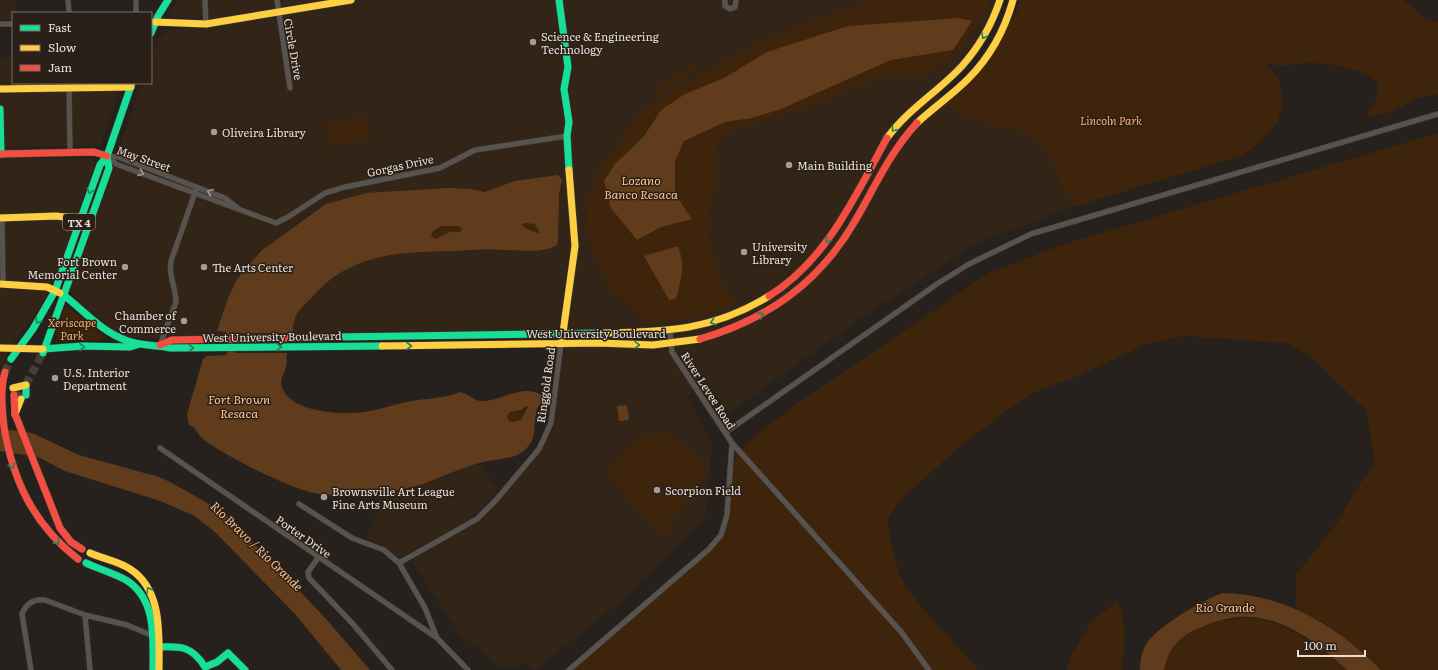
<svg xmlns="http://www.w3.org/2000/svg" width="1438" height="670" viewBox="0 0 1438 670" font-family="Literata,serif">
<rect width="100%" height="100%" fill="#26211c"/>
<path fill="#332418" d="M0,0H16V13H13V19H0Z
M179,0H203V16L200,18L169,17V13Z
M208,0H997L981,37L958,66L935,87L948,107L998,127L1022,131L1036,139L1048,154L1062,188L1069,195L1073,207L990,238L969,248L886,303L884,302L729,413L706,382L687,396L712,444L706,515L647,578L638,583L622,600L536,670H533L527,663L518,667H502L493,662L458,632L411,560L487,514L544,445L553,429L560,374L565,350L556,331L135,338L125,336L108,327L71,294L70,290L142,83H151V57L158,38L169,30L209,26Z
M0,59H13V83H123L100,145L0,147Z
M0,158L91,159L96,162L55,280L47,298L13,343L0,367Z
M478,464L499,489L487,503L466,522L399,558L386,547L366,538L380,505L375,492L424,484Z"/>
<path fill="#3e240b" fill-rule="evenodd" d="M862,0H987L989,6L957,54L918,78L889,76L873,80L810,106L731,130L718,142L715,159L716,181L706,225L720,278L731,296L740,301L698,318L647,323L609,287L596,260L586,227L589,199L598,172L629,126L650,105L746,49L777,34L860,5ZM953,50L891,60L781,109L752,118L725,122L684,141L675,161V194L692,219L661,227L637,240L615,164L644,136L661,110L685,94L724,78L767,52Z
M1020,0H1403L1425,18L1438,22V94C1432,95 1425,96 1419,98C1402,106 1386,117 1366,116L1378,97L1377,81C1359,68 1330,63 1308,63C1292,63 1281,69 1265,62L1280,81L1282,107L1277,123L1261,141L1244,155L1073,207L1069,195L1062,188L1048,154L1036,139L1021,131L998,127L967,117L945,105C981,76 996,48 1018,9Z
M694,64L697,69L660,97L654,90Z
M367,116L370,139L330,146L326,123Z
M1438,133V670H1381L1327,625L1296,609V575L1337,523L1359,485L1375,465L1367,411L1309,355L1286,343L1184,336L1146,344L1083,374L1037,391L1005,412L958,448L898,502L887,522C890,536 897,571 903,581C923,615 954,639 978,670H914L907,661L913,670H569L724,535L730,500L733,463L736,456L752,438L798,403L989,273L1061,245Z
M523,223L535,224L540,233C535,233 526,229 522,225Z
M441,226H458L462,228L460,232H450L435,239L431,236L433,231Z
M68,307L106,338V339L60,342C51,333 61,318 65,308Z
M526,406L528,407L521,420L513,422L509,421L507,416L510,412L521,410Z
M670,433L708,469L682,507L666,525V534L656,535L655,525L636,507L606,473L643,435Z
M1117,602C1128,622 1125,648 1121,670H1066L1072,654L1093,619Z
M1249,617C1289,623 1317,644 1347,670H1164C1174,626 1211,622 1249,617Z"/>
<path fill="#603c1c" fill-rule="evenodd" d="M959,18L972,21L953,50L891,60L781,109L752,118L725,122L684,141L675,161V194L692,219L661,227L637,240L611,208L604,181L615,164L644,136L661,110L685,94L724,78L767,52L848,26Z
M558,175L562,180L559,194L558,241L557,245C543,254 520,250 504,250C486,249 469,250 452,251C400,252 352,253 314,295C301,309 293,312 293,333H235V353H287C286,358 287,361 286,366C286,371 281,377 281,383C285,413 342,415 364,412C378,410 392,405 406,402C424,398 443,399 460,392C467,393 473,400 480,401C502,402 524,381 544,397C544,403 539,404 537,409C532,426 539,437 524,451C513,460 493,459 480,463C461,468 442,477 423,484C397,492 332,500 306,491C279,482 240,463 216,448C211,445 205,441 201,437C196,431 196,428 189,425L187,414L203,359L207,356L227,355L226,332L217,331L228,298L237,279L261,251L326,204L366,193L448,188L470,189L485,192L515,181ZM524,223L535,224L540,233C535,233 526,229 522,225ZM441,226H458L462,228L460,232H450L435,239L431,236L433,231ZM526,406L528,407L521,420L513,422L509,421L507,416L510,412L521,410Z
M678,246C686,267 681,279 676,299L669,300L644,256Z
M627,405L629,420L619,421L617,406Z
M11,430L32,433L79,455L159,477L172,483L209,504L226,515L292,583L328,621L370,670H341L295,614L216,533L195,516L160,501L65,471L38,457L0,451V431Z
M1223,593C1286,594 1338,627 1381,670H1347C1321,646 1286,618 1249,617C1234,616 1216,621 1202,627C1180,635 1169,647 1164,670H1140C1140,662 1141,654 1145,646C1154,628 1204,599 1223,593Z"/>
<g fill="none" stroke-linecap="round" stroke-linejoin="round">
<path stroke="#433e38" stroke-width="8" stroke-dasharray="8 4" stroke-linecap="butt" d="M5,372L11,359
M26,384L43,353
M18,397L20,392"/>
<defs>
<path id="street" d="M68,0L69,13
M136,0V13
M205,0L206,24
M277,0L290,88
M725,0V6L730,9L735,7L736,0
M0,24H13
M69,83L70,152
M107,156L116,164L276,223L288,217L325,193L345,187L440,168L475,150L567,136
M107,156L118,157L225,198L239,209
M2,218L3,284
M670,331L672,352L732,443L902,633L929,670
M160,345L176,302C176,288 168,275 171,261L197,187
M726,432L937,284L969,264L1031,234L1438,114
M160,448L437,638
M299,504L352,538L384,550L399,563L477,519L496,500L539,449L551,423L561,344
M318,558L308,572L309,578L353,624L392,670
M399,563L425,608L437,638L468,670
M85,615L90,670
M31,670L22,614C26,604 34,599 45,600L85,615L127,625L151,635
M569,670L709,549L721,535L727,515L732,443"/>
<path id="fast" d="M559,0L568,67L564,89L569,122L567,136L569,170
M151,33L158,16L168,0
M0,109L1,154
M65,296C85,312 103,333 128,341C142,346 157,345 171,348L382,346
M337,337L605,333
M43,349L83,346L130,347L140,344
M43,353L109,168L107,156
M11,359L33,329L55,291L100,165L107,156L132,83
M26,385V395
M86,563C99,569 113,573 126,580C157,599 153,639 153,670
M158,647C181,646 192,646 205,667L217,662L228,653L245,670"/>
<path id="slow" d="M155,22L206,24L351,0
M0,89L131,87
M917,123C933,108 952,95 968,79C990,57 1005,29 1013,0
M887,138C908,109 938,92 962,66C979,47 992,24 1000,0
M0,218L56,216L90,220
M0,284L47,287L60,293
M605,333C667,332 714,330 769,296
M562,340L575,246L569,170
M382,346L598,343L653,345L700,339
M0,348L43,349
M13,388L26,385
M15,414L21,399
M90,553C103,559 118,561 130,569C163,590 159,636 159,670"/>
<path id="jam" d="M0,154L94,152L107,156
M769,296C827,260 855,196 887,138
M700,339C768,319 819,283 855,221C875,187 890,152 917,123
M160,345L172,340L337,337
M5,372C0,390 2,408 4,427C13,481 34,525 78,559
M14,395L15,414L60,528L71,542L82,549"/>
</defs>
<use href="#street" stroke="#423d39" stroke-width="6"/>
<use href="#fast" stroke="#423d39" stroke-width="8"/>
<use href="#slow" stroke="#423d39" stroke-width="8"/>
<use href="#jam" stroke="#423d39" stroke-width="8"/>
<use href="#street" stroke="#58534e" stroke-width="5"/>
<use href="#fast" stroke="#16e098" stroke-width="7"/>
<use href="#slow" stroke="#ffcf43" stroke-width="7"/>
<use href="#jam" stroke="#f24e42" stroke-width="7"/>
</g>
<defs><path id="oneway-chevron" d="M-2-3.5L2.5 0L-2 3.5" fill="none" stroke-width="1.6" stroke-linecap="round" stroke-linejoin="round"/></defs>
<g stroke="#208058">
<use href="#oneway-chevron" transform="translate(984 36) rotate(120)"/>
<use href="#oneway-chevron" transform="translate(894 129) rotate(127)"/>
<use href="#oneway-chevron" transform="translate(90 191) rotate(110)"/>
<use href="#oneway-chevron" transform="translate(828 240) rotate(127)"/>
<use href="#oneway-chevron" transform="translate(761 315) rotate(-29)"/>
<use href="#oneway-chevron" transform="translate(38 321) rotate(123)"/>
<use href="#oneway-chevron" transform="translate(713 322) rotate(163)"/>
<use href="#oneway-chevron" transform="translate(637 345) rotate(1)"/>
<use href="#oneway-chevron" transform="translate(409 346)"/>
<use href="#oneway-chevron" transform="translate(82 347) rotate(-1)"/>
<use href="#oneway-chevron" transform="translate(279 347)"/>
<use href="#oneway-chevron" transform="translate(191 348)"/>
<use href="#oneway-chevron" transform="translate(12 466) rotate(71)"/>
<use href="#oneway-chevron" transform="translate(57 542) rotate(48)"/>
<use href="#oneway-chevron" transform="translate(149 590) rotate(-120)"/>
</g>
<g stroke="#a09994">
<use href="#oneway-chevron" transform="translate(141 173) rotate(21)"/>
<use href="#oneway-chevron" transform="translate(210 192) rotate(-159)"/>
</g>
<g fill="#a39c97" stroke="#2b2017" stroke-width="1.5">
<circle cx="533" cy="42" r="4"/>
<circle cx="214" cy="132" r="4"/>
<circle cx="789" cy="165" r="4"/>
<circle cx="744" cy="252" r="4"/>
<circle cx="125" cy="267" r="4"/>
<circle cx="204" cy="267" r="4"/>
<circle cx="184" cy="321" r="4"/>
<circle cx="55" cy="378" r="4"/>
<circle cx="657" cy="490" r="4"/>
<circle cx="324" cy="497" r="4"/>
</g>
<g text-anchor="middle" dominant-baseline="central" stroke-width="3" stroke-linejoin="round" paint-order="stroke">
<rect fill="#2b2017" stroke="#afa69f" stroke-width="1" x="63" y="214" width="32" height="16" rx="3"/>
<g font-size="10" font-weight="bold" fill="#e7dfd9">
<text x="79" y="222">TX 4</text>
</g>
<g font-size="11" fill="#e7dfd9" stroke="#2b2017" text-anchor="start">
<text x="541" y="36">Science &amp; Engineering<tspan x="541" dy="13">Technology</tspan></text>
<text x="222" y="132">Oliveira Library</text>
<text x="797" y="165">Main Building</text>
<text x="752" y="246">University<tspan x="752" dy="13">Library</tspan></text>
<text x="117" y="261" text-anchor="end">Fort Brown<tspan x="117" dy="13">Memorial Center</tspan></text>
<text x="212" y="267">The Arts Center</text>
<text x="176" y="315" text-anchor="end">Chamber of<tspan x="176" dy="13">Commerce</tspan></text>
<text x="63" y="372">U.S. Interior<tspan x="63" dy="13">Department</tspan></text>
<text x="665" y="490">Scorpion Field</text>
<text x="332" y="491">Brownsville Art League<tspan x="332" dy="13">Fine Arts Museum</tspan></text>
</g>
<g font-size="11" fill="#e7dfd9" stroke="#2b2017">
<text transform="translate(294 49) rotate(80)">Circle Drive</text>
<text transform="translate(144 158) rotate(19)">May Street</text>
<text transform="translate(400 165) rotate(-12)">Gorgas Drive</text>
<text x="596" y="333">West University Boulevard</text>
<text transform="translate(272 336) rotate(-1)">West University Boulevard</text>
<text transform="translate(545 385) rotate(-82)">Ringgold Road</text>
<text transform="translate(709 390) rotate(57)">River Levee Road</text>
<text transform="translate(304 536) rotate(35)">Porter Drive</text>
</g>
<g font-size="11" font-style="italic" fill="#faac6b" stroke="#2b2017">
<text x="1111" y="120">Lincoln Park</text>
<text x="72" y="322">Xeriscape<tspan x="72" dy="13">Park</tspan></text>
</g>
<g font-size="12" font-style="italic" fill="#fdc293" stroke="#2b2017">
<text x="641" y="180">Lozano<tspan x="641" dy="14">Banco Resaca</tspan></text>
<text x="239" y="399">Fort Brown<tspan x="239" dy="14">Resaca</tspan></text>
<text transform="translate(257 546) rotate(44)">Río Bravo / Rio Grande</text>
<text x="1225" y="607">Rio Grande</text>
</g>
</g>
<rect x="12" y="12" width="140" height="72" fill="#2b2017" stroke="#766c65"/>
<rect x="20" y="25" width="20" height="6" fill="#16e098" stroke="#766c65"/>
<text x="48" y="32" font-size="12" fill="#e7dfd9">Fast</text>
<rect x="20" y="45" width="20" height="6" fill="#ffcf43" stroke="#766c65"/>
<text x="48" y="52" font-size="12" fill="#e7dfd9">Slow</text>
<rect x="20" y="65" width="20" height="6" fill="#f24e42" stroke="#766c65"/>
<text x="48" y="72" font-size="12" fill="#e7dfd9">Jam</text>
<path d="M1298 650v6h67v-6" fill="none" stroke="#e7dfd9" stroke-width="2"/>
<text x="1304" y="650" font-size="12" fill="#e7dfd9" stroke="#2b2017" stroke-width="3" paint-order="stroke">100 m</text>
</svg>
